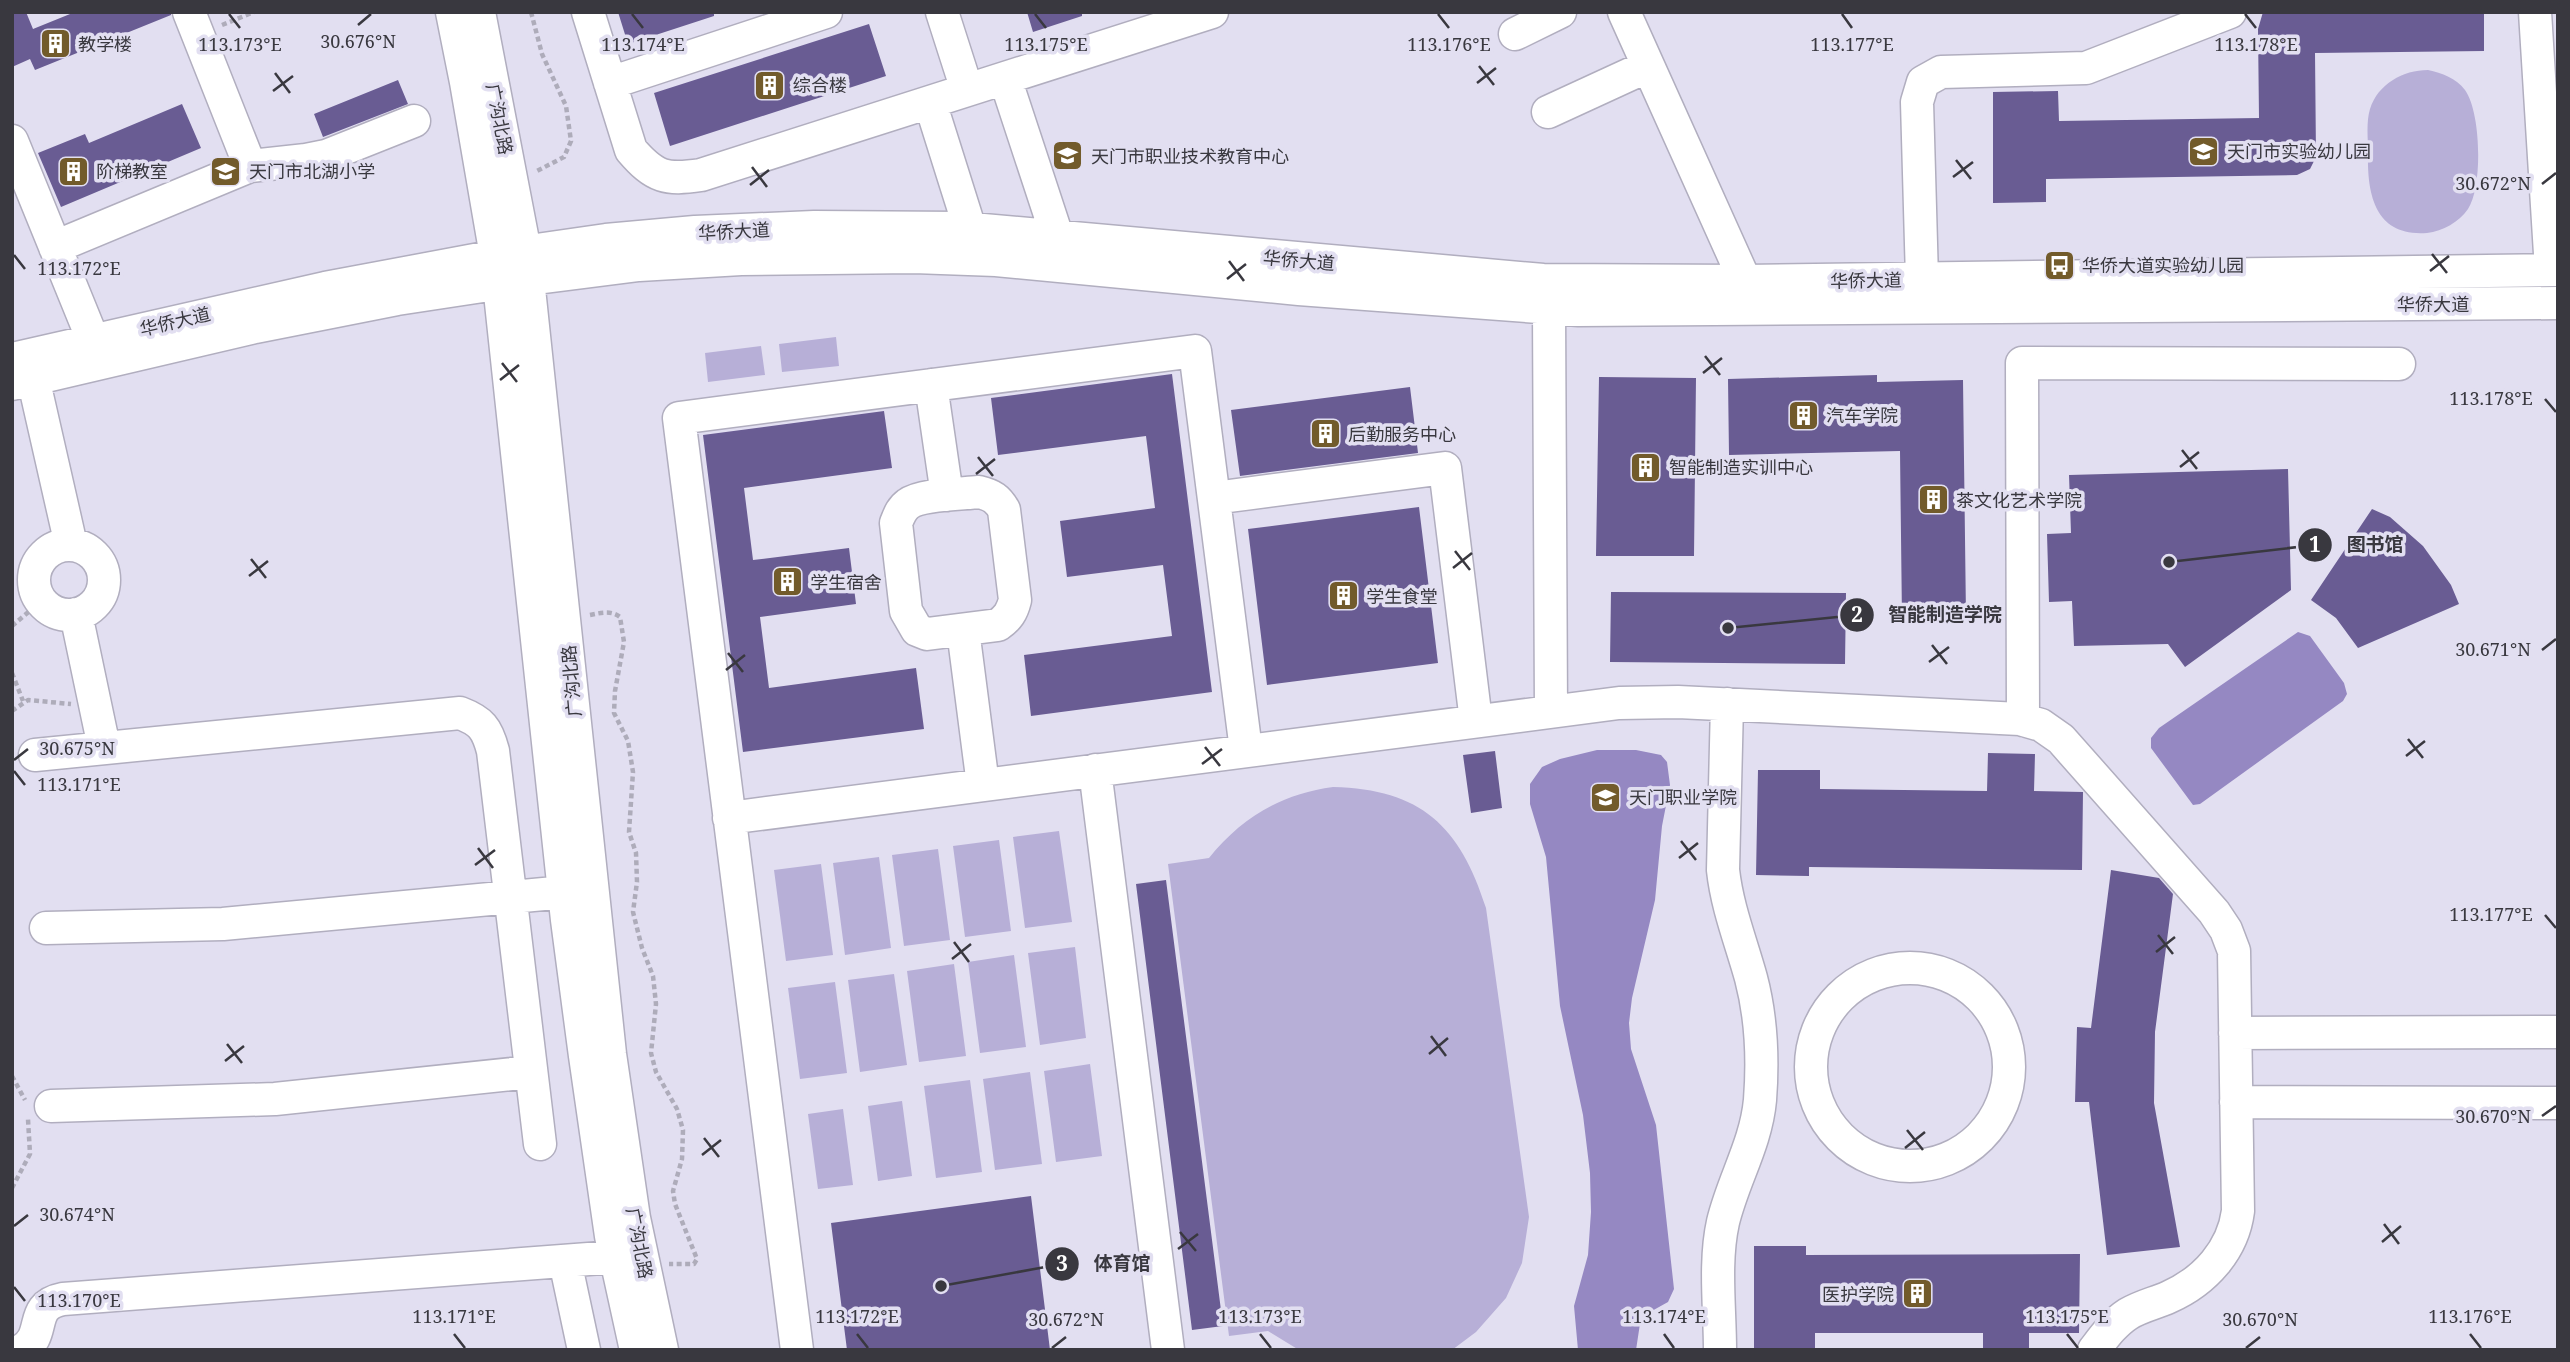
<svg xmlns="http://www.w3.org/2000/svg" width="2570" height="1362" viewBox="0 0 2570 1362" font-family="'Noto Serif','Noto Sans SC',serif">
<rect width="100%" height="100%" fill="#e2dff1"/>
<path fill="#b7afd7" d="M2428,70C2442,73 2456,78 2465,90C2481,112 2483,186 2468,209C2459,222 2443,231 2427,233C2374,237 2367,193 2368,152C2368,138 2366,122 2370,109C2378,84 2403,70 2428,70Z
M836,337L839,366L782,372L779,344Z
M761,346L765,375L708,382L705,353Z
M1333,787C1421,789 1460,826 1486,908L1529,1217L1522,1263L1506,1298L1476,1332L1452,1350H1299L1268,1331L1229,1336L1168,864L1209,858C1242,817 1282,794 1333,787Z
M1059,831L1072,922L1025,928L1013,837Z
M999,840L1011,931L965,937L953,846Z
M938,849L950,940L904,946L892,855Z
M879,857L891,948L845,955L833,863Z
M821,864L833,955L786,961L774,870Z
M1075,947L1086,1038L1040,1045L1028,953Z
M1014,955L1026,1047L980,1053L968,962Z
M954,964L966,1056L919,1062L907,971Z
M894,974L907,1065L860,1072L848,980Z
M835,982L847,1073L800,1079L788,988Z
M1090,1064L1102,1156L1056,1162L1044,1071Z
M1030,1072L1042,1164L995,1170L983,1079Z
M970,1080L982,1172L936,1178L924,1086Z
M902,1101L912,1176L878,1181L868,1106Z
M843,1109L853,1185L818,1189L808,1114Z"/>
<path fill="#9588c2" d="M2298,632L2310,636L2344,683L2347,694L2343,701L2200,804L2193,805L2151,748V738L2159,728Z
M1597,750H1636L1661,755L1667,762L1670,785L1662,826L1655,900L1632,998L1629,1023L1631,1049L1656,1125L1674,1289L1668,1302L1641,1317L1636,1350H1578L1574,1306L1588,1255L1591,1212L1590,1173L1583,1115L1560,1006L1546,857L1530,804V784L1542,767L1560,759Z"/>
<path fill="#695c93" d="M12,12H26L33,29L75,12H171V15L35,70L30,59L12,67Z
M618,12H714V16L628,44Z
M1027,12H1082V16L1033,32Z
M2263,12H2484V51L2315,53L2316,157L2310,169L2297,175L2046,179V202L1993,203V92L2058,91L2059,121L2259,118L2258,29Z
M869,24L886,76L670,146L654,93Z
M398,80L408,104L323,137L314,114Z
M182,104L201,148L61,207L38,153L85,134L89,143Z
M1172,374L1212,692L1031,716L1024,655L1172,636L1163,565L1067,577L1060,521L1155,508L1146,436L998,455L991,398Z
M1877,375V382L1963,380L1966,617L1902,619L1900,451L1729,455L1728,379Z
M1599,377L1696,378L1694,556H1596Z
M1410,387L1418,453L1240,476L1231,410Z
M884,411L892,468L744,488L753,560L849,548L856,604L760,617L769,688L916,668L924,729L743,752L703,435Z
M2288,469L2291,590L2185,667L2168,644L2074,646L2072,601L2049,602L2047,534L2071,533L2069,475Z
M1419,507L1438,663L1267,685L1248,529Z
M2372,509L2390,517L2423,546L2451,585L2459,604L2358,648L2336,618L2311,600Z
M1611,592L1846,593L1845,664L1610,662Z
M1495,751L1502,808L1471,813L1463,755Z
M1988,753L2035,754L2034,791L2083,792L2082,870L1809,867V876L1756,875L1758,770H1820V789L1987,791Z
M2111,870L2159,878L2173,894L2155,1032L2154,1103L2180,1247L2107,1255L2089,1102H2075L2077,1027L2091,1028Z
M1166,880L1223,1326L1192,1330L1136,884Z
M1031,1196L1050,1350H847L831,1223Z
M1754,1246H1806V1255L2080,1254L2079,1333H2029V1350H1983V1333H1815V1350H1754Z"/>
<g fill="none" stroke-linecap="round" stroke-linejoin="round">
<defs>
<path id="minor" d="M452,12L466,82L496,256L567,920L585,1056L611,1236L636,1350
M479,12L525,251L610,1054L634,1218L662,1350
M588,12L631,150C655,178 666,180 701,175L1212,12
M942,12L967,90
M1624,12L1745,281
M2535,12L2551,270
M1515,34L1560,12
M1005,78L1057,236
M610,83L826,12
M930,102L970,229
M1548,112L1648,66
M12,141L93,340
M250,166L306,160L326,156L414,121
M55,247L250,166L189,12
M1922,279L1917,102L1923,82L1941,72L2086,68L2230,12
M1549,309L1551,711
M12,359L325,288L496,256L606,240L695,232L814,227L961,228L1543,280L1745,281L2558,270
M29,360L71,545
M12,384L255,327L397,299L529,279L639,265L741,259L914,257L996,260L1299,289L1579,310L2558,303
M931,385L947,495
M979,492C992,495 998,499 1004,510L1015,600C1012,612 1008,618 998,625L927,634L917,630L906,611L896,523C899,516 901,509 908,504C921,494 962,494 979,492Z
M1214,498L1445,468L1476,721
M34 580a35 35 0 1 1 70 0a35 35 0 1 1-70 0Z
M76,614L104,747
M963,630L983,785
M2023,720L2022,363L2399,364
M35,755L460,713C481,721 487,728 493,751L540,1144
M1095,770L1168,1350
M729,818L1619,703L1678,702L2020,719L2041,725L2061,739L2214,912L2226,930L2234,951L2238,1211C2233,1250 2205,1281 2169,1297C2156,1303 2141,1306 2128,1314C2114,1323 2104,1337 2094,1350
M46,928L223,924L586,890
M1811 1067a99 99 0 1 1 198 0a99 99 0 1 1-198 0Z
M2235,1033L2558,1032
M2236,1102L2558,1103
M51,1106L275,1099L531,1072
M565,1261L584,1350
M22,1350C48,1335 27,1306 63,1299L615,1257
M797,1350L679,418L1195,351L1246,750
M1720,1350C1720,1309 1714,1262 1723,1222C1733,1180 1756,1144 1760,1100C1763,1061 1761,1016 1751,978C1741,942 1727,907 1723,870L1727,704"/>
</defs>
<use href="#minor" stroke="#b1aebf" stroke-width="35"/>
<path stroke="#aeacba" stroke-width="4.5" stroke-dasharray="5 3.5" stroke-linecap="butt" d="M531,12L542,54L566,106L571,141L564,157L535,172
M222,25L254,12
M590,615C600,613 611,610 620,617L624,642L615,691L614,713L628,741L633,772L629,832L636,853L637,882L633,912L642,948L653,976L656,1004L651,1053L656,1072L677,1109L683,1130L682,1159L673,1191L675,1204L697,1259L694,1264H669
M12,626L40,602
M12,673L23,701
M12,711L28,700L71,704
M12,1076L25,1100
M12,1188L30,1154L28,1119"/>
<use href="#minor" stroke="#fff" stroke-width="32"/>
</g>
<path fill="none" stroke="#39383f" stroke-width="2.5" d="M229,14L240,28M632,14L643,28M1035,14L1046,28M1438,14L1449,28M1842,14L1852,28M2245,14L2256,28M358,25L371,14M1479,66L1494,85M275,73L290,93M1477,83L1496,68M273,91L293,76M1956,160L1971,179M752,167L767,187M1953,177L1973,162M2542,184L2556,173M750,185L769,170M2432,254L2447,273M14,255L25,269M1229,261L1244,281M2430,271L2449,256M1227,279L1246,264M1705,356L1720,375M502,363L517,382M1703,373L1722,358M500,380L519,365M2545,399L2556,412M2182,450L2197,469M978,457L993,476M2180,467L2199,452M976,474L995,459M1455,551L1470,570M251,559L266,578M1453,568L1472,553M249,576L268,561M1932,645L1947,664M2542,650L2556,639M728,653L743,672M1929,662L1949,647M726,670L745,655M2408,739L2423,758M1205,747L1220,766M2406,756L2425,741M14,760L28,749M1202,764L1222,749M14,771L25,785M1681,841L1696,860M478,848L493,868M1679,858L1698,843M475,865L495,850M2545,915L2556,928M2158,935L2173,954M954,942L969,962M2156,952L2175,937M952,959L971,944M1431,1036L1446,1056M227,1044L242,1063M1429,1054L1448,1038M225,1061L244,1046M2542,1116L2556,1106M1907,1130L1923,1150M704,1138L719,1157M1905,1148L1925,1132M702,1155L721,1140M2384,1224L2399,1244M14,1226L28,1215M1180,1232L1196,1251M2382,1242L2401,1226M1178,1249L1198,1234M14,1287L25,1301M454,1334L465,1348M857,1334L868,1348M1260,1334L1271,1348M1664,1334L1674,1348M2067,1334L2078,1348M2470,1334L2481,1348M1052,1348L1066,1337M2246,1348L2260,1337"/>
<defs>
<symbol id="building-square" viewBox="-11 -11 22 22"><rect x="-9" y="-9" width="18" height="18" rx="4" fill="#725b2b" stroke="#e2dff1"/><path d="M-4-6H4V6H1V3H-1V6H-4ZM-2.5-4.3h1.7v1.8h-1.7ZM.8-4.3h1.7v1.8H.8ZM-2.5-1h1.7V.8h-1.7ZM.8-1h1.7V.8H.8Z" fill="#fff"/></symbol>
<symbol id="school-square" viewBox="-11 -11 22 22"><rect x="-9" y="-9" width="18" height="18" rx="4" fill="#725b2b" stroke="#e2dff1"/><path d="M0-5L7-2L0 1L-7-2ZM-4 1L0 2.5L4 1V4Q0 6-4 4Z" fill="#fff"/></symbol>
<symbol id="bus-square" viewBox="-11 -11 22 22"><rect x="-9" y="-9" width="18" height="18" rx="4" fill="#725b2b" stroke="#e2dff1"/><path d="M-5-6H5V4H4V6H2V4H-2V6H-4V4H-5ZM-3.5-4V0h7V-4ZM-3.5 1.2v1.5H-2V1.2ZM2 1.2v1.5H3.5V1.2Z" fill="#fff"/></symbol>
<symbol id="university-square" viewBox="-11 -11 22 22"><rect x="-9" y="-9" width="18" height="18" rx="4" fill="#725b2b" stroke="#e2dff1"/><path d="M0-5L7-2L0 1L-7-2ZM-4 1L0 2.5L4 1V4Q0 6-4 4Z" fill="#fff"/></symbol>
</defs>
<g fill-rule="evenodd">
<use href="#building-square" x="38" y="26" width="35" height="35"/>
<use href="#building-square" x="752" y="68" width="35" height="35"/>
<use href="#school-square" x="2186" y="134" width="35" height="35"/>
<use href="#school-square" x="1050" y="138" width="35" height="35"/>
<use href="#building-square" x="56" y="154" width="35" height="35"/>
<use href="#school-square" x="208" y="154" width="35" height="35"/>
<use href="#bus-square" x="2042" y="248" width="35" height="35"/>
<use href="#building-square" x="1786" y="398" width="35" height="35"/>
<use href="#building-square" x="1308" y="416" width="35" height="35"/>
<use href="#building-square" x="1628" y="450" width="35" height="35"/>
<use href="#building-square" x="1916" y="482" width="35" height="35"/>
<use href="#building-square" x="770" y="564" width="35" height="35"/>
<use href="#building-square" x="1326" y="578" width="35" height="35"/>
<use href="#university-square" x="1588" y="780" width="35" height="35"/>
<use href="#building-square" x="1900" y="1276" width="35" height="35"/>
</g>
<g text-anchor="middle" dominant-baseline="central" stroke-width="7" stroke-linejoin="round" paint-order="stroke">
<g font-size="18" fill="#39383f" stroke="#e2dff1" text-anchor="start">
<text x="78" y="44">教学楼</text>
<text x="793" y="85">综合楼</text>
<text x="2227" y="151">天门市实验幼儿园</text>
<text x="1091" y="156">天门市职业技术教育中心</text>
<text x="96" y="171">阶梯教室</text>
<text x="249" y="171">天门市北湖小学</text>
<text x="2082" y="265">华侨大道实验幼儿园</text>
<text x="1826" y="415">汽车学院</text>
<text x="1348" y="434">后勤服务中心</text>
<text x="1669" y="467">智能制造实训中心</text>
<text x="1956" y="500">茶文化艺术学院</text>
<text x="810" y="582">学生宿舍</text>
<text x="1366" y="596">学生食堂</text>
<text x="1629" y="797">天门职业学院</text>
<text x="1894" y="1294" text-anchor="end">医护学院</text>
</g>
<g font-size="18" fill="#39383f" stroke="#e2dff1">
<text transform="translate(500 119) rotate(79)">广沟北路</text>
<text transform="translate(734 231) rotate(-3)">华侨大道</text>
<text transform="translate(1299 260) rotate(5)">华侨大道</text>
<text transform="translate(1866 280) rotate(-1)">华侨大道</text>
<text x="2433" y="304">华侨大道</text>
<text transform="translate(175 321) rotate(-13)">华侨大道</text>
<text transform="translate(571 681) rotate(-95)">广沟北路</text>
<text transform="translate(640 1243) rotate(79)">广沟北路</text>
</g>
</g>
<g font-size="18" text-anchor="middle" fill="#39383f" stroke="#e2dff1" stroke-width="7" stroke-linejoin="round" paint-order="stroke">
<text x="358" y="48">30.676°N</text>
<text x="1852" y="51">113.177°E</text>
<text x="240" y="51">113.173°E</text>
<text x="643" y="51">113.174°E</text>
<text x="1046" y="51">113.175°E</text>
<text x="1449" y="51">113.176°E</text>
<text x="2256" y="51">113.178°E</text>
<text x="2493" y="190">30.672°N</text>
<text x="79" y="275">113.172°E</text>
<text x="2491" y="405">113.178°E</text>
<text x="2493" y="656">30.671°N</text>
<text x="77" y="755">30.675°N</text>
<text x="79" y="791">113.171°E</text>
<text x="2491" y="921">113.177°E</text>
<text x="2493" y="1123">30.670°N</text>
<text x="77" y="1221">30.674°N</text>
<text x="79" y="1307">113.170°E</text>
<text x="454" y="1323">113.171°E</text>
<text x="857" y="1323">113.172°E</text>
<text x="1260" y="1323">113.173°E</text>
<text x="1664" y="1323">113.174°E</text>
<text x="2067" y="1323">113.175°E</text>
<text x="2470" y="1323">113.176°E</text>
<text x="1066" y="1326">30.672°N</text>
<text x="2260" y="1326">30.670°N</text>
</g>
<path fill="none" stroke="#39383f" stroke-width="2.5" d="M2169 562L2315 545M1728 628L1857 615M941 1286L1062 1264"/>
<g fill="#39383f" stroke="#e2dff1" stroke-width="2.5">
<circle cx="2169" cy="562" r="7"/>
<circle cx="1728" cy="628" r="7"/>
<circle cx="941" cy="1286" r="7"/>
<circle cx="2315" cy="545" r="18"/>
<circle cx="1857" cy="615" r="18"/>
<circle cx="1062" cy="1264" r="18"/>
</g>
<g font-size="21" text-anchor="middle" font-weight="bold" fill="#fff">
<text x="2315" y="552">1</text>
<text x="1857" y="622">2</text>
<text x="1062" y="1271">3</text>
</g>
<g font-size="19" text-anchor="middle" font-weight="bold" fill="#39383f" stroke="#e2dff1" stroke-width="7" stroke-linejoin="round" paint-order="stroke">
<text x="2375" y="551">图书馆</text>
<text x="1945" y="621">智能制造学院</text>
<text x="1122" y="1270">体育馆</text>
</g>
<rect width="2570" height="1362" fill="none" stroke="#39383f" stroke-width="28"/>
</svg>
